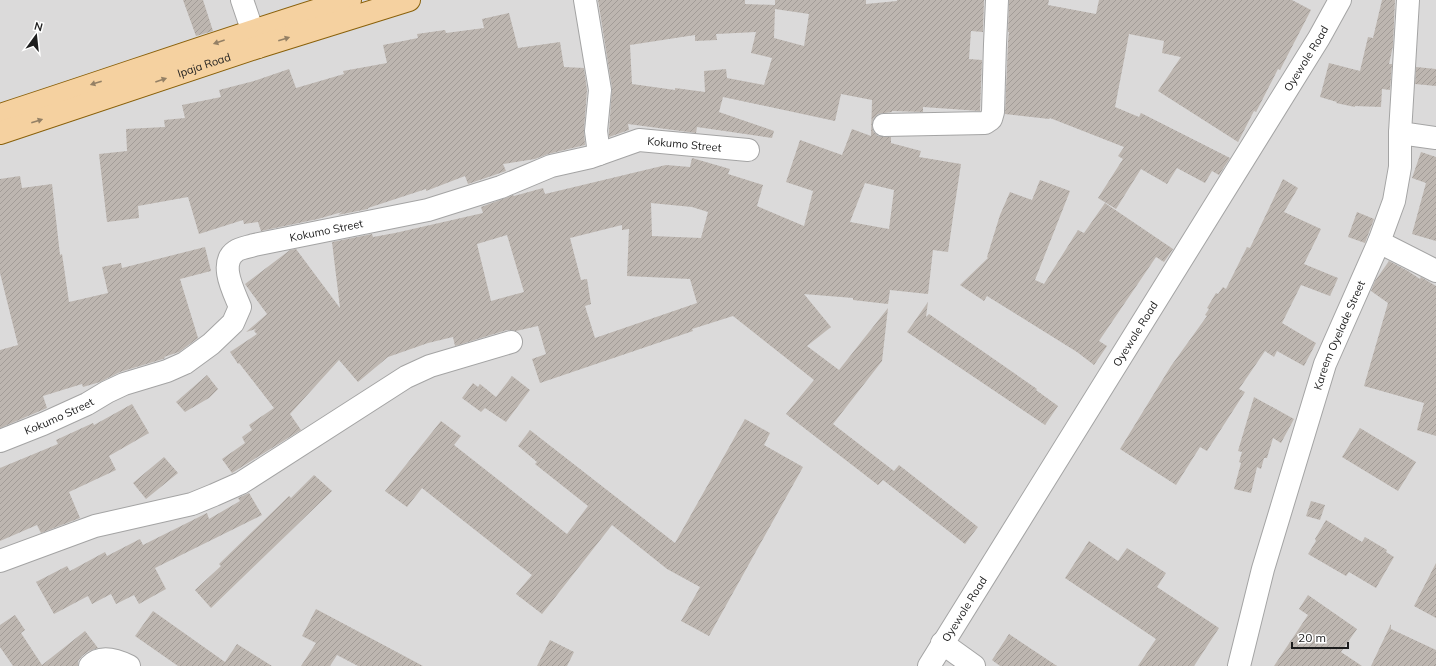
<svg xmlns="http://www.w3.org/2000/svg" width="1436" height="666" viewBox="0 0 1436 666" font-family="Mulish,sans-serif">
<defs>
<pattern id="building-hatch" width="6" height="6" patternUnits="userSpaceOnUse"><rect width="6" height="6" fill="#bdb6b0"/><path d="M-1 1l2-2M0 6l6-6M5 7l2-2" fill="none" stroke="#a29c97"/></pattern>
</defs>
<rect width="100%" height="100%" fill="#edeae3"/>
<path fill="#dbdada" d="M0,0H1436V666H0Z"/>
<path fill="url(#building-hatch)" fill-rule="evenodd" d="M183,0H203L213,31L196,36Z
M598,0H745V4L775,5V0H866V4L897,1V0H984L983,32L971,31L969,59L982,60L980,111L923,107V112L892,111V112L878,114L873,119L872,125L873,131L878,136L891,137V143L921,151L919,157L961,164L954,210L948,252L933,250L928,294L890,290L888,304L853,300V298L804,294L831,327L807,346L839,370L888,308L882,361L833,424L894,471L899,465L978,527L965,544L883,480L878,485L786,414L814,380L733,316L692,329L693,331L540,383L532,359L546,354L538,326L516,331L507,330L455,346L453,337L428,343L388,357L358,382L339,360L290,414L301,430L232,473L222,459L245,443L242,437L252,430L249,425L274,408L239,363L238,364L230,352L257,334L254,331L256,329L246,332L267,314L245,284L290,250L296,249L340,308L332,242L372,234L373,237L395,233L483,213L481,207L513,195L514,196L543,188L545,194L666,165L690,167L692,158L730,169L728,174L763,185L757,206L804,226L813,191L786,182L800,140L842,155L852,129L871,136L872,100L841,94L835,121L723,97L719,112L774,131L772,138L697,127L696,133L628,124L629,130L609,137V131L612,88ZM775,9L809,14L804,46L774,38ZM756,32L751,53L772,58L764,85L727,78L726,69L704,71L705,92L675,88V90L632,84L630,45L695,35V41L717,40L716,34ZM865,183L894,190L889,229L850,222ZM651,203L692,207L708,212L701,238L652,236ZM622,225V230L629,229L627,276L690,279L697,303L595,338L585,306L591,304L587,279L581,280L570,238ZM507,235L524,292L491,301L477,244Z
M1009,0H1049L1048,5L1096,14L1099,0H1292L1311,10L1280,70L1278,69L1256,112L1254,111L1238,142L1158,91L1181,57L1162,53L1164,41L1129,34L1115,107L1139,117L1141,113L1230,158L1219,175L1212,171L1205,183L1177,168L1167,184L1141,169L1116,209L1098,198L1123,159L1118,156L1124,147L1050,118L1049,119L1005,114L1008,41L1009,32H1008Z
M1382,0H1395L1393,46L1389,64H1392L1390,90L1382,89L1381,107L1355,106V107L1336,103L1337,102L1320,97L1329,63L1360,71L1368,37L1373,38Z
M509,13L518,48L560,42L564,67L584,68L587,90L584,130L585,145L548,154L535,159L503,164L506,171L468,184L465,176L426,191V189L368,208V209L338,215L342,212L318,219L261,231L258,222L244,224L243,220L199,234L188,197L138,206L139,218L107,222L99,154L127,151L126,129L165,127L164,120L185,118L182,105L221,97L219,90L254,81L289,69L296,88L344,74L343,71L387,63L383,45L418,38L417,34L445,30L446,33L484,28L482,19Z
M1416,67L1436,69V86L1415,84Z
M1421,152L1436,157V241L1412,234L1426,183L1412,178Z
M20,176L22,188L52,184L60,255L62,254L69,302L108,293L102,267L121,263L122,268L205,247L211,271L180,279L198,338L179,352L164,357L165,358L163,359L120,372L100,382L83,387L82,384L43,396L47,408L0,428V350L18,345L0,273V179Z
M1283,179L1298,188L1284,212L1321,229L1304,264L1338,278L1330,296L1301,285L1282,323L1316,343L1304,366L1277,351L1274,357L1265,351L1239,389L1245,392L1207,451L1200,447L1176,485L1120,449L1171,366L1207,316L1205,315L1209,309L1207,308L1216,293L1218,294L1223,287L1226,289L1247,247L1250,248Z
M1040,180L1070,191L1035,280L1044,284L1078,230L1084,233L1105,203L1173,249L1164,262L1156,257L1099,341L1107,346L1094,365L1077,352L987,296L984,301L960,285L988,258L987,257L1000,215L1010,192L1032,200Z
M1357,212L1374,219L1365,243L1348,237Z
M1389,261L1408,271L1420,279L1421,277L1436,286V436L1417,430L1424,403L1364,386L1388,303L1371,291L1375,281Z
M928,302L926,317L929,314L1037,389L1036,390L1058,406L1045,425L907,332Z
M207,375L218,389L209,398L185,412L176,402Z
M512,376L530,390L506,422L485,408L481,412L462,398L473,383L478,387L480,384L496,397Z
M1254,397L1294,419L1281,443L1273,438L1267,458H1264L1261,469L1257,467L1251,493L1234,489L1241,463L1239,462L1242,452L1238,451Z
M132,404L149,433L109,456L116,470L69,492L80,518L41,533L37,525L0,541V468L58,444L56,440L93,423L94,425Z
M745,419L770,433L764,445L803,467L709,636L681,621L700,587L667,569L612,525L542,614L516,594L532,575L422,488L407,507L385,491L441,421L461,436L454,445L567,534L588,506L535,464L537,462L518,446L530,430L675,543Z
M1360,428L1416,462L1398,491L1342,457Z
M164,457L178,473L146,499L133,483Z
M314,475L332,491L211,608L195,590L221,566L219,564L289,496L291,498Z
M249,493L262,515L155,568L166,589L139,604L134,595L116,604L111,594L92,604L88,596L54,614L36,582L67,566L70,571L105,552L107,556L140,539L143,545L207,513L209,519L240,501L238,498Z
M1311,501L1325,505L1320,520L1306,516Z
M1326,520L1362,542L1365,537L1387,550L1386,552L1394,557L1376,588L1349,572L1346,576L1308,554L1316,541L1315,539Z
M1089,541L1118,561L1127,548L1166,573L1157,587L1219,628L1194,666H1138L1156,639L1065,578Z
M1436,563V618L1414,606Z
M1308,595L1357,629L1341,652L1362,666H1274L1308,615L1299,609Z
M316,609L423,666H358L337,655L330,666H301L316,643L302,636Z
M153,611L225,662L237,644L272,666H178L135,636Z
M15,615L25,630L21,633L42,665L85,631L98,648L89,651L82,656L78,661V666H13L0,647V625Z
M1391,624V629L1436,650V666H1371Z
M1009,634L1057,666H1000L992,660Z
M550,640L574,652L567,666H537Z"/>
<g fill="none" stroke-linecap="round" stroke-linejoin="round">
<defs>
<g id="minor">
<path d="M242,0L258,47"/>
<path d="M585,0L600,90L596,131L599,154"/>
<path d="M884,125L985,123L991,119L993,112L995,44L997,0"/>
<path d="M1400,133L1436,138"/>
<path d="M1379,242L1436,271"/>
<path id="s1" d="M0,441L43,424L87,404L107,392L124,384L167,371L185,363L211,344L233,323L240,307C234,292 218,263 236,251C240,248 248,247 254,245L428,210L501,187L551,166L591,157L639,140L748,150"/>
<path d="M0,561L95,526L192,504L214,495L241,483L406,377L430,366L511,342"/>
<path d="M942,643L974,666"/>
<path d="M90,666C101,654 117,660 129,666"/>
<path id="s2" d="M929,666L1319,38L1340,0"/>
<path id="s3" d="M1239,666L1263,569L1325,364L1379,242L1394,201L1400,167V133L1408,0"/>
</g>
<g id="major">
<path d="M0,115C117,77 233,36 350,0"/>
<path id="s4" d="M0,133L258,47L409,0"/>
</g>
</defs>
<use href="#minor" stroke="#a4a4a4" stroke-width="24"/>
<use href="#major" stroke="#8a610b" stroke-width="24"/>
<use href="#minor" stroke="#fff" stroke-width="22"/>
<use href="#major" stroke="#f5d1a0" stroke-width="22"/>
</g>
<defs><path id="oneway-solid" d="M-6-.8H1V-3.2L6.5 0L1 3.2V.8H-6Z"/></defs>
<g fill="#948065">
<use href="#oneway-solid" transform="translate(284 39) rotate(-17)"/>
<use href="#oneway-solid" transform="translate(219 42) rotate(161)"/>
<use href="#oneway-solid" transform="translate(161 80) rotate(-19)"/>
<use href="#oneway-solid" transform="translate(96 83) rotate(162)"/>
<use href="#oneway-solid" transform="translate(37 121) rotate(-18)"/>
</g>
<g text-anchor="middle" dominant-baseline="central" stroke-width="3.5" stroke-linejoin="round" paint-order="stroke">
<g font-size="11" fill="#1d1d1d" stroke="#fff">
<text stroke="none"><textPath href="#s2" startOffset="715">Oyewole Road</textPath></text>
<text stroke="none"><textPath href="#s4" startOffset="215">Ipaja Road</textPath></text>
<text stroke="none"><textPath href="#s1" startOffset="807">Kokumo Street</textPath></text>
<text stroke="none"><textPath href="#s1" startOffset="435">Kokumo Street</textPath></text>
<text stroke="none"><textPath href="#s2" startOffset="391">Oyewole Road</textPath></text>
<text stroke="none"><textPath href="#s3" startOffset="346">Kareem Oyelade Street</textPath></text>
<text stroke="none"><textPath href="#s1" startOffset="64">Kokumo Street</textPath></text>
<text stroke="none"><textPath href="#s2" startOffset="67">Oyewole Road</textPath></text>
</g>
</g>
<g transform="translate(36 36) rotate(15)" stroke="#ffffff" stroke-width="3" paint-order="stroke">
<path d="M0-3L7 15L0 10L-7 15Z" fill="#1d1d1d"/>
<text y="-6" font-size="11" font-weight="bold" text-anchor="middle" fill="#1d1d1d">N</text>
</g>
<path d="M1292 642v6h56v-6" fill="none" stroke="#1d1d1d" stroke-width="2"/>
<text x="1298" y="642" font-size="12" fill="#1d1d1d" stroke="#ffffff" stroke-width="3" paint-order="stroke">20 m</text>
</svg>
